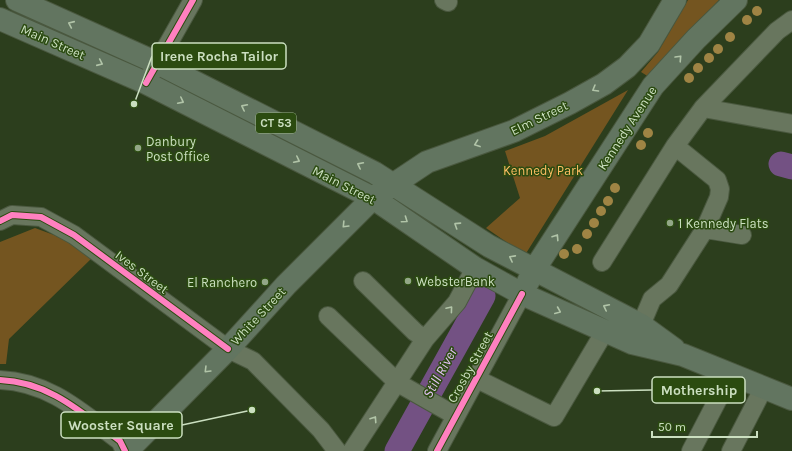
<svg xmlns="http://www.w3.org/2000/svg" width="792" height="451" viewBox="0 0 792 451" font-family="Karla,sans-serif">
<rect width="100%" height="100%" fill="#2c3e1d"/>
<path fill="#745520" d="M688,0H719L649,77L641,72L658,52Z
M628,90L525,255L486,228L520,198L505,151L545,136Z
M35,228L73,242L93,257L9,339L6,364H0V242Z"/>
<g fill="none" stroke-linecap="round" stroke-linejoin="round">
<path stroke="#735183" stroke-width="25" d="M781,164L792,167
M397,451L483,296"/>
<defs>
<path id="minor" d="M444,0L448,2
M146,83L193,0
M703,108L792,124
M0,221L12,215L41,217L74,235L228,349L253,361L321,430L337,451
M705,229L742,235
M602,262L675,146L703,108L777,31L792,20
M363,281L415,332L425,339
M328,316L398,383L456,416
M641,325L652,299L669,285L705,229L719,197L720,189L717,180L675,146
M477,379L554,417L605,331
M0,380C50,382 82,413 120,441L125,451
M352,451L425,339L457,302L475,268
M437,451L522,294
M691,451L731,374
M731,451L764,387"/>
<path id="major" d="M17,0L157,63L375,173L489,246L641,325L674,349
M0,19L146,83L373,198L475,268L522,294L632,343L683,355L792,399
M528,282L534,270L653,86L696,39L736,0
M127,451L228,349L286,285L373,198L427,162L514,131L570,103L604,84L627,67L649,44L675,0"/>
</defs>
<use href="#minor" stroke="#4a583f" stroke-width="20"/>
<use href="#major" stroke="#4a583f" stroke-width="24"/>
<use href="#minor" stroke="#68765e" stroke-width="18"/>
<use href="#major" stroke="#627560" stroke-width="22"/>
<defs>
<path id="cycleway" d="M146,83L193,0
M0,221L12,215L41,217L74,235L228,349
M0,380C50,382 82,413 120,441L125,451
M437,451L522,294"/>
</defs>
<use href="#cycleway" stroke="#2b4b10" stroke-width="8"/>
<use href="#cycleway" stroke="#ff80c0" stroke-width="6"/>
</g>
<g fill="#9f8444">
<circle cx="757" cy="11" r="5"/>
<circle cx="747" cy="20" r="5"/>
<circle cx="730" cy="37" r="5"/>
<circle cx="718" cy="49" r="5"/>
<circle cx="709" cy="58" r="5"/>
<circle cx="698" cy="68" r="5"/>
<circle cx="689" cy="78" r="5"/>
<circle cx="648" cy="133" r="5"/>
<circle cx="641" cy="145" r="5"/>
<circle cx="615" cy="188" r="5"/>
<circle cx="608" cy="201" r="5"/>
<circle cx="601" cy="211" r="5"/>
<circle cx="594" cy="223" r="5"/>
<circle cx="587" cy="234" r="5"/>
<circle cx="577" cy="249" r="5"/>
<circle cx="564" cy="254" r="5"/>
</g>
<defs><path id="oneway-chevron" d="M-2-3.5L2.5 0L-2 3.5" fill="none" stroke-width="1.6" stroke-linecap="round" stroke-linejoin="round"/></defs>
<g stroke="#b1c4a8">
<use href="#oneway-chevron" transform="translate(71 24) rotate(-156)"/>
<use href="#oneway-chevron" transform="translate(679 58) rotate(-47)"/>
<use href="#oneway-chevron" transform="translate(100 63) rotate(24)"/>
<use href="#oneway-chevron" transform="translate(595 89) rotate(150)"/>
<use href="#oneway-chevron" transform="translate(181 101) rotate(27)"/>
<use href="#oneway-chevron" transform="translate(244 107) rotate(-153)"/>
<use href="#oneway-chevron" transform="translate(477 144) rotate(160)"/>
<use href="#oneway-chevron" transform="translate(297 160) rotate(27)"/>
<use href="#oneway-chevron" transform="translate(360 165) rotate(-153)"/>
<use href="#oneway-chevron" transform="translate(405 220) rotate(35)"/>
<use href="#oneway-chevron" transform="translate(345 225) rotate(134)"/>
<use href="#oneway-chevron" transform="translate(457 225) rotate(-147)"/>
<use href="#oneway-chevron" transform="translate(556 237) rotate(-57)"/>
<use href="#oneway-chevron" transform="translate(512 258) rotate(-152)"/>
<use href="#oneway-chevron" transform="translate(606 307) rotate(-153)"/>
<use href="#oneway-chevron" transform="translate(558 311) rotate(23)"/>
<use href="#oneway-chevron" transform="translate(207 370) rotate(135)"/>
</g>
<g stroke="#b2c5a8">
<use href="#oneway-chevron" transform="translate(450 309) rotate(-50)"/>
<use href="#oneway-chevron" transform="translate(374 419) rotate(-56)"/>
</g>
<g fill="#93a787" stroke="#2b4b10" stroke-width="1.5">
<circle cx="138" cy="148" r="4"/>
<circle cx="670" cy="223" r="4"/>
<circle cx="408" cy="281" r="4"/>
<circle cx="265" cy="282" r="4"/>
</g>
<g text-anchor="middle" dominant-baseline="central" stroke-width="3" stroke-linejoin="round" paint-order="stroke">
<rect fill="#2b4b10" stroke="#9bb38b" stroke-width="1" x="256" y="113" width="40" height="20" rx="3"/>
<g font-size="12" font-weight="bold" fill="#cbdfc0">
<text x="276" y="123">CT 53</text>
</g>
<g font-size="13" fill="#cbdfc0" stroke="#2b4b10">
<text transform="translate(53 42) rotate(24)">Main Street</text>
<text transform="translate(539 118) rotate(-26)">Elm Street</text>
<text transform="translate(627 128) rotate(-57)">Kennedy Avenue</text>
<text transform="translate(344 185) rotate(27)">Main Street</text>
<text transform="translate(142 272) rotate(37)">Ives Street</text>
<text transform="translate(258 316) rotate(-47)">White Street</text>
<text transform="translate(470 367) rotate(-61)">Crosby Street</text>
</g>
<g font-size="13" fill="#cbdfc0" stroke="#2b4b10" text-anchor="start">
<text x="146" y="141">Danbury<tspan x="146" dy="15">Post Office</tspan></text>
<text x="678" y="223">1 Kennedy Flats</text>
<text x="416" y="281">WebsterBank</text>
<text x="257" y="282" text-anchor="end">El Ranchero</text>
</g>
<g font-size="13" fill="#fdbd64" stroke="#2b4b10">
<text x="543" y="170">Kennedy Park</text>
</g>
<g font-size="14" font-style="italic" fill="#e4c3f6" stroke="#2b4b10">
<text transform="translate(440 373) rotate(-61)">Still River</text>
</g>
</g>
<path fill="none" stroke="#cbdfc0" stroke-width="1.5" d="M134 104L152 56M597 391L652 390M252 410L182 425"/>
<g fill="#cbdfc0" stroke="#2b4b10" stroke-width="1.5">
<circle cx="134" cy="104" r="4"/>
<circle cx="597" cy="391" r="4"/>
<circle cx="252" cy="410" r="4"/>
</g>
<g fill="#2b4b10" stroke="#cbdfc0" stroke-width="1.5">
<rect x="152" y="43" width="134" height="26" rx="4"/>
<rect x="652" y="377" width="93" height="26" rx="4"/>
<rect x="61" y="412" width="121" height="26" rx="4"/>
</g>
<g font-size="14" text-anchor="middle" font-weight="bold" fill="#cbdfc0">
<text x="219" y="61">Irene Rocha Tailor</text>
<text x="699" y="395">Mothership</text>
<text x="121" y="430">Wooster Square</text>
</g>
<path d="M652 431v6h105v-6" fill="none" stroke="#cbdfc0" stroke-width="2"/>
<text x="658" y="431" font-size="12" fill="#cbdfc0" stroke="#2b4b10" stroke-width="3" paint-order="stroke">50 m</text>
</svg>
